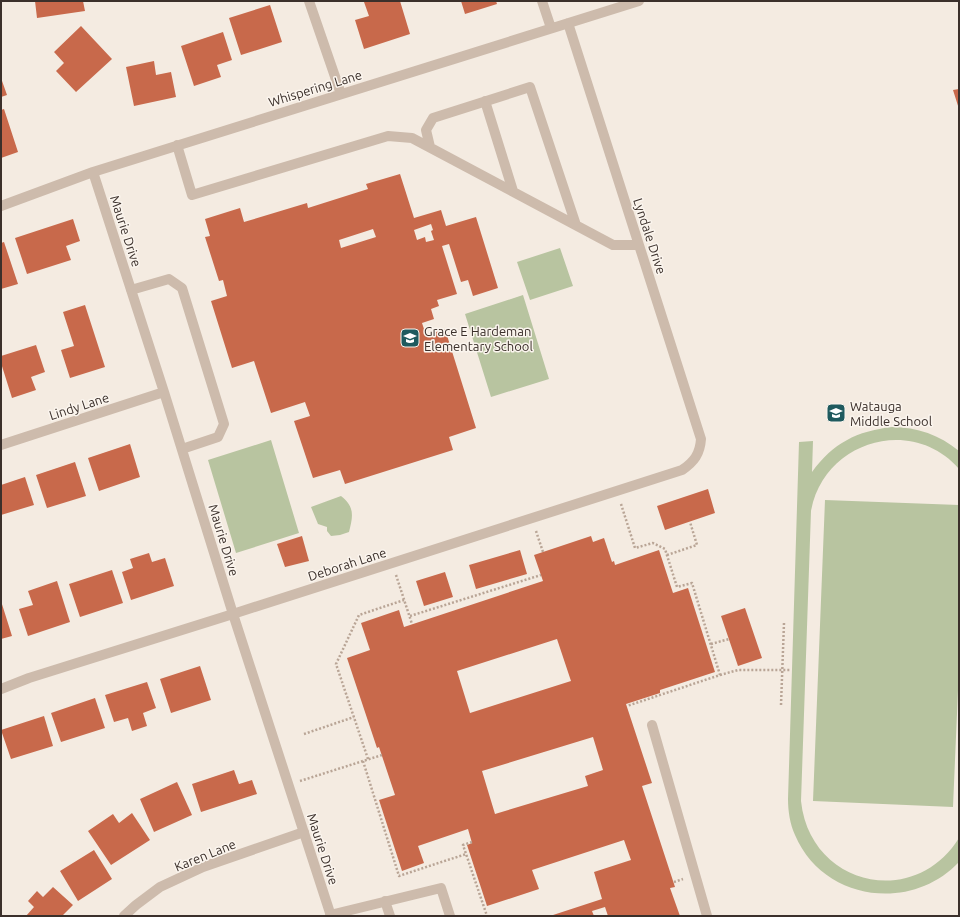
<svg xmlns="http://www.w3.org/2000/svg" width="960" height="917" viewBox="0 0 960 917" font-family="Ubuntu,sans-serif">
<rect width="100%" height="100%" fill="#f4ebe1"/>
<path fill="#b8c4a0" d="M560,248L573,286L530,300L517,262Z
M523,295L549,379L491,397L465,314Z
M892,427C917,427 940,435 959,451V469C912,415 824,441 811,511L801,801C810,886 914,910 959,838V862C911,913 823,901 795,835C790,824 788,811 788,799L799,442L813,441L812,472C833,443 857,431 892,427Z
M271,440L299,533L236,553L208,460Z
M341,496C355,507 353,516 349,532L340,535L331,536L327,531V527L318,524L311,507Z
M825,500L959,505V667L953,807L813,801Z"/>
<path fill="#c8694b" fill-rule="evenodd" d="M35,1H83L85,11L37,18Z
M368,1H400L410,34L364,49L355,20L369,16L364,2Z
M461,1H496L497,4L465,14Z
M270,5L282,42L241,55L229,18Z
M81,26L112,59L76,92L56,71L64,63L54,52Z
M223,32L232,60L217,65L221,77L194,86L181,46Z
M154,61L156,75L171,72L176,97L134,106L126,67Z
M1,78L7,95L1,97Z
M959,89V109L953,90Z
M4,109L18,152L1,158V110Z
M400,174L414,218L441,210L446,226L476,217L498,288L473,296L468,280L461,282L449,244L442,246L457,294L437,300L439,306L431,309L434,319L422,323L426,335L445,329L476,428L449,437L453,450L345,484L340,470L313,478L294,421L310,416L305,402L271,413L254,361L232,368L211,301L227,296L223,280L219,281L205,237L210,236L205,219L240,208L244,222L307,203L308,208L368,189L366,184ZM431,224L433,230L431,231L434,240L426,242L425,237L417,240L414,230ZM373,229L376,237L341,248L339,240Z
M73,219L80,241L66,246L71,260L27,274L15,238Z
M4,242L18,284L1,289V243Z
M85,305L105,367L70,378L61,350L74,346L63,312Z
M36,345L45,372L31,377L36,390L12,398L1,363V356Z
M130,444L140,477L99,491L88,458Z
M75,462L86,496L47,508L36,475Z
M25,477L34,505L1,515V485Z
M708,489L715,513L665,530L657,506Z
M302,536L309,561L285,567L277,544Z
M591,536L593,542L604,538L612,562L614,561L615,565L659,550L673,593L688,588L715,672L660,690V693L626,704L652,783L642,786L675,887L670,888L680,916H608L605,907L592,911L594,916H550L602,899L594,872L631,860L624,840L532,870L539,889L487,906L467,845L472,843L468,829L418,846L424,863L402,871L379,800L395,795L379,747L377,748L347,658L370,650L361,623L399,610L404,627L543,581L534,555ZM557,639L571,681L470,713L457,671ZM593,737L603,770L585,776L588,786L495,814L482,771Z
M520,550L527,574L476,589L469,565Z
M149,553L152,562L165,558L174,586L131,600L122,572L133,568L130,559Z
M112,570L123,603L80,617L69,584Z
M445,572L453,597L424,606L416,581Z
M57,581L70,622L28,636L19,609L33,605L28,591Z
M1,601L12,636L1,639Z
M745,608L762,658L738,666L721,616Z
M200,666L211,700L171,713L160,679Z
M147,682L156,708L143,713L147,726L132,731L128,718L114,722L105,695Z
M95,698L105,728L61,742L51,713Z
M44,716L53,746L11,759L1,730Z
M234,770L239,784L252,780L257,794L201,812L192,784Z
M177,782L192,815L154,832L140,799Z
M132,813L150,840L111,865L88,831L113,814L119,823Z
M94,850L112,879L78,901L60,871Z
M53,887L73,905L62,916H26L34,907L28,901L37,891L43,897Z"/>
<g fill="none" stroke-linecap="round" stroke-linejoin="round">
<path stroke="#b9a596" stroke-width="2.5" stroke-dasharray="2 2" stroke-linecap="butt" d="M621,504L635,548L653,543L665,549L677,587L692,583L720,675L627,706
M536,531L543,552
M667,555L697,545L690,522
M396,575L412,624
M410,616L541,575
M711,644L729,639
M720,675L738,670H791
M781,705L784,623
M304,734L354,717
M368,759L336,664L359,615L404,600
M363,761L399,876L466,854
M300,781L382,755
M472,842L463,845L487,916
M674,882L683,879"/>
<path stroke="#cdbbac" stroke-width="10" d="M309,1L341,94
M542,1L551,28
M485,101L513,191
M177,145L192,195L388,136L412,138L613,245H639
M430,147L426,130L433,118L530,87L576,225
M93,172L164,392L233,614L331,916
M1,206L93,172L639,1
M131,290L169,279L182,288L224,424L218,437L182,449
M1,445L164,392
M1,689L29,678L233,614L682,470C694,462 700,454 701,439L568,23
M652,725L707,916
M385,901L390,916
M330,915L441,888L450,916
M124,916L136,905L160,887L203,867L304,832"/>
</g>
<defs>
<symbol id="school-square" viewBox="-11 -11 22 22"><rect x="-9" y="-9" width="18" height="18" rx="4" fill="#1f5a5e" stroke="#fbf5ee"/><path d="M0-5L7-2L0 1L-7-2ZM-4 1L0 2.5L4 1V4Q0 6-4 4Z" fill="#fff"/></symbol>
</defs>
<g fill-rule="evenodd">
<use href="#school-square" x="399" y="327" width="22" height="22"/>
<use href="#school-square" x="825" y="402" width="22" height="22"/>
</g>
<g text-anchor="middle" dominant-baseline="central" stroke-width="3" stroke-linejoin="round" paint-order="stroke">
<g font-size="13" fill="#3b302b" stroke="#fbf5ee">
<text transform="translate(315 88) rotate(-17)">Whispering Lane</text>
<text transform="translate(126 231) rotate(72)">Maurie Drive</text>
<text transform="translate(650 236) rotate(72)">Lyndale Drive</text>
<text transform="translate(79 406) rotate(-18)">Lindy Lane</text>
<text transform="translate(224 540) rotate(73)">Maurie Drive</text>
<text transform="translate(347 564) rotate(-18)">Deborah Lane</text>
<text transform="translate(323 849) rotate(72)">Maurie Drive</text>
<text transform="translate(205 855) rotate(-22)">Karen Lane</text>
</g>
<g font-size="13" fill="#3b302b" stroke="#fbf5ee" text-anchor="start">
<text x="424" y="331">Grace E Hardeman<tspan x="424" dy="15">Elementary School</tspan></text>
<text x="850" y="406">Watauga<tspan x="850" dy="15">Middle School</tspan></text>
</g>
</g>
<rect width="960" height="917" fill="none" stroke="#3b302b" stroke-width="4"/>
</svg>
